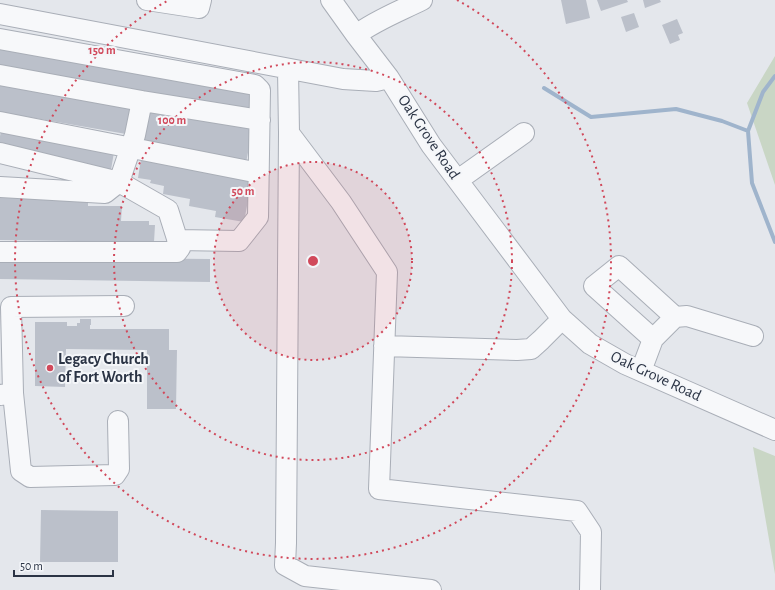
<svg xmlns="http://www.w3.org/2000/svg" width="775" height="590" viewBox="0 0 775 590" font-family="'Alegreya Sans',sans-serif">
<rect width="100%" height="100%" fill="#e4e7ec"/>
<path fill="#c9d6c5" d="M775,56V185L747,103Z
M753,447L775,456V574Z"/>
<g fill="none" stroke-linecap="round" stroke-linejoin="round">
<path stroke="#9fb4cc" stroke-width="4" d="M775,76L763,92L748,131L752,183L775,242
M544,88L591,117L676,109L722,121L748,131"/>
</g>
<path fill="#bbc0ca" d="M561,0H586L590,18L566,24Z
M597,0H627L628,2L601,11Z
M643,0H660L661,2L645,8Z
M634,13L639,27L626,32L621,17Z
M677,19L683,33L678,35L680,40L670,44L662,25Z
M0,46L252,92L249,110L0,65Z
M0,80L132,103L126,134L0,112Z
M146,107L253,126L246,163L139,145Z
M2,127L114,152L111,170L0,146V136Z
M141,159L252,179L244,222L215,217L216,211L189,206L190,199L163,194L164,186L150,183L151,180L138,178Z
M0,198L88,199V206H122L121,221H149V225H155L154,242L0,240Z
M0,257L210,259V282L0,279Z
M80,319H91V325H90V329H169V350H177L176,409H147V350L66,349L65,387L35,386V322H67V326H77V323H80Z
M41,510L118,511V562H40Z"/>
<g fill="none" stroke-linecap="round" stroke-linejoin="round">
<defs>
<path id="minor" d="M147,0L199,8L201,0
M331,0L356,35L389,78L431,145L562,319L590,344L625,364L775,430
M0,14L343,79L376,81L389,78
M356,35C376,20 400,11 422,0
M0,39L255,85L260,90L258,217L239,241L177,240
M288,69L289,133L286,543L285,565L305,576L431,590
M0,75L142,101L135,135L119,182L168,210L180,248L177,252H0
M142,101L260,120
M0,122L259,173
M289,133L341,202L387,272L379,489L577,511L591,532L590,590
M0,153L119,182L105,193L0,187
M458,180L524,133
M653,339L594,286L619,266L675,317
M384,346L517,350L531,349L541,340L562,319
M641,371L653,339L675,317L687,316L753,336
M13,393L21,471L30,477L115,475L119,469L118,421
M0,395L13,393L11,307L124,306"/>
</defs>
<use href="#minor" stroke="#a9aeb7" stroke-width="22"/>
<use href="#minor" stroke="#f7f8fa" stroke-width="20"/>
</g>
<circle cx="313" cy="261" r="99" fill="#d1495b" fill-opacity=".12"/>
<g fill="none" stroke="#d1495b" stroke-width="2" stroke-dasharray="2 4">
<circle cx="313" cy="261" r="99"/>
<circle cx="313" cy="261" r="199"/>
<path d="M457 0A298 298 0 1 1 169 0"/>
</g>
<circle fill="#d1495b" stroke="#f4f6f9" stroke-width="1.5" cx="50" cy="368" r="4"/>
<g text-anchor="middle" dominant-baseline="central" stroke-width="4" stroke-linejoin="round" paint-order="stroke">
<g font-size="16" fill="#2b3445" stroke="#f4f6f9">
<text transform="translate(429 137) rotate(56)">Oak Grove Road</text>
<text transform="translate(656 376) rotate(25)">Oak Grove Road</text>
</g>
<g font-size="16" font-weight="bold" fill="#2b3445" stroke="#f4f6f9" text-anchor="start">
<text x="58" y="359">Legacy Church<tspan x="58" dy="18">of Fort Worth</tspan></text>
</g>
</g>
<circle cx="313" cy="261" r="6" fill="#d1495b" stroke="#f4f6f9" stroke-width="2"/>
<g font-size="12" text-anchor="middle" font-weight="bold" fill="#d1495b" stroke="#f4f6f9" stroke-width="4" stroke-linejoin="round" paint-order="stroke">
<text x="102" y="54">150 m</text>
<text x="172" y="124">100 m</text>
<text x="243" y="195">50 m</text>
</g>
<path d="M14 570v6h99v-6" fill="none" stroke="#2b3445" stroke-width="2"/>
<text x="20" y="570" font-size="12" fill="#2b3445" stroke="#f4f6f9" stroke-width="3" paint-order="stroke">50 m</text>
</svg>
